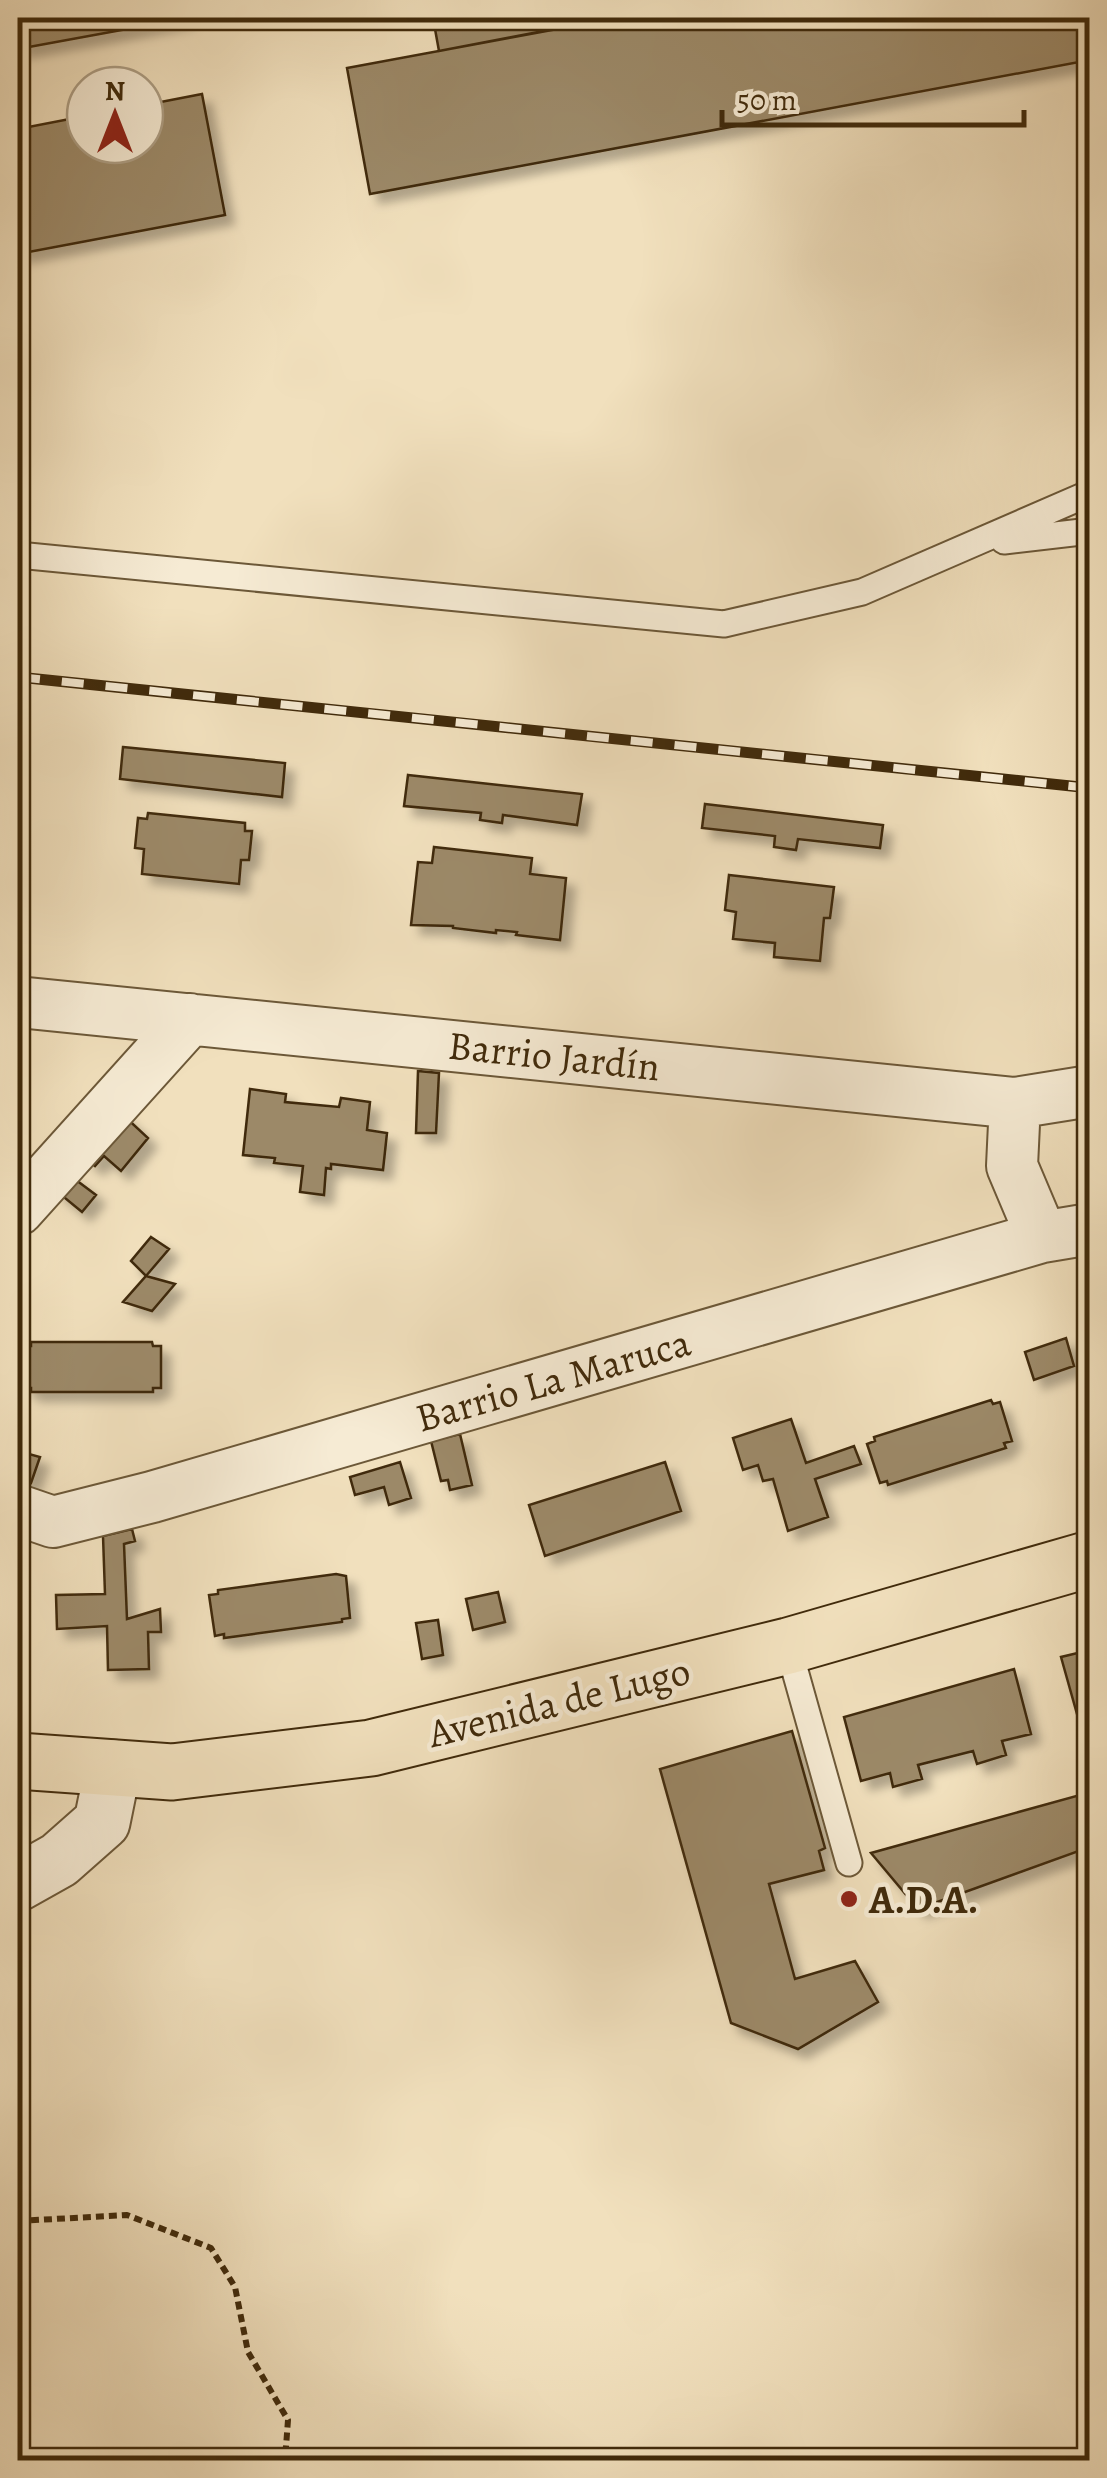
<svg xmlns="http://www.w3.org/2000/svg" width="1107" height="2478" viewBox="0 0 1107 2478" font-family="Alegreya,serif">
<defs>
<filter id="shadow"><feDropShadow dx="9" dy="9" stdDeviation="5" flood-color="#0004"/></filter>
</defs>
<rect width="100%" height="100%" fill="#f1e0bd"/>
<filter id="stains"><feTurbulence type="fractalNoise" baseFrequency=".002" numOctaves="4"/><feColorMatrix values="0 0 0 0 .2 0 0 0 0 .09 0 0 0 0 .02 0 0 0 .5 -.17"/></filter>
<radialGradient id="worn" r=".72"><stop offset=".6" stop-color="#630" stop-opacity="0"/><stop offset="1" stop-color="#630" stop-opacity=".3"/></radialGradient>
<path fill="#9c8968" stroke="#402a0b" stroke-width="2.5" filter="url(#shadow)" d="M18,18H187L18,49Z
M433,18H574L575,25L439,51Z
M617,18H1090V60L370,194L347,68Z
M202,94L225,215L18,254V129L85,116V145H145V105Z
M123,747L285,763L282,797L120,779Z
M408,775L582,794L577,825L503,815L502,823L480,820L481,813L404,806Z
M705,804L883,825L880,848L798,839L796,850L774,847L775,836L702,828Z
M148,813L245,823V831H252L249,860H241L239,884L142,874L144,849L135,848L138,818L147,819Z
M434,847L532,858L530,874L566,878L560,940L516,935L517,932L496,930V933L453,928V926L411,925L418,862L432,863Z
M729,875L834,887L830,918H824L820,961L774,957L775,943L733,939L736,912L725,910Z
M418,1071L439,1073L436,1133H416Z
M250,1089L286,1094L285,1102L339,1107L341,1098L370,1102L367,1130L387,1133L383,1170L331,1164V1169L326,1168L324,1195L300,1192L303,1166L274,1163L275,1158L243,1155Z
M121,1113L148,1138L121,1171L104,1156L95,1166L84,1157Z
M68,1174L96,1195L82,1212L54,1189Z
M151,1237L169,1249L146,1276L131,1261Z
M146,1276L175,1284L152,1311L123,1302Z
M1066,1338L1074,1366L1034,1380L1025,1352Z
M31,1342H152L153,1346H161V1388H153V1392H31V1388H24V1346H31Z
M991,1400L993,1404L1000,1402L1012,1441L1004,1443L1006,1448L888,1485L887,1481L880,1483L867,1444L875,1441L874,1437Z
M791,1419L806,1463L854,1446L861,1464L815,1479L828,1517L788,1531L773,1479L763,1481L758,1465L743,1470L733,1438Z
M460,1434L472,1485L450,1490L448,1480L441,1481L431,1441Z
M18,1451L40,1457L31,1483L18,1480Z
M400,1462L411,1498L389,1505L384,1487L355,1495L350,1477Z
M665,1462L681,1511L545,1556L529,1505Z
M132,1529L135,1541L124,1544L127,1619L160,1609L161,1632H148L149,1669L108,1670L107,1626L57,1629L56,1595L105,1594L103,1536Z
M336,1574L346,1576L350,1618L342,1619V1622L224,1638V1634L215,1636L209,1595L218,1594V1590Z
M498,1592L505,1622L473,1630L466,1599Z
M438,1620L443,1655L422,1659L416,1623Z
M1090,1650V1711L1077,1714L1061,1657Z
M1014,1669L1031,1734L1002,1741L1006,1755L977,1764L973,1751L918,1765L922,1779L893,1787L890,1773L861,1781L844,1717Z
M792,1731L825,1848L819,1851L824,1870L769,1884L795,1979L855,1961L878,2002L798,2049L731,2023L660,1769Z
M1087,1793L1090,1847L918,1909L871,1853Z"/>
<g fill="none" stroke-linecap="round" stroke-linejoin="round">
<defs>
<path id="service" d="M1004,541L1090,531
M18,555L724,624L862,592L1090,493
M788,1646L849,1863"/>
<path id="minor" d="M18,1002L1015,1103L1090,1091
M1015,1103L1012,1166L1042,1237
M18,1210L190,1019
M18,1510L53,1522L152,1497L1042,1237L1090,1229"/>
<path id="tertiary" d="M18,1883L59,1860L102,1822L113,1768"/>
<path id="primary" d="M18,1761L172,1772L371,1748L788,1646L1090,1559"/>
</defs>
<use href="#service" stroke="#6c5838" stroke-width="29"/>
<use href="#minor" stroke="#6c5838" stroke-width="54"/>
<use href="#tertiary" stroke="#6c5838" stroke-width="59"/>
<use href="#primary" stroke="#402a0b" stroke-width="59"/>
<path stroke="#402a0b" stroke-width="6" stroke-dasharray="8 5" stroke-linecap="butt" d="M18,2221L127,2215L211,2248L235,2287L248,2352L288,2420L286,2447L280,2460"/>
<use href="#service" stroke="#f6ebd4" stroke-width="25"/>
<use href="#minor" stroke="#f6ebd4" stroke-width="50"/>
<use href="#tertiary" stroke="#f6ebd4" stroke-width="55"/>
<use href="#primary" stroke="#f1e0bd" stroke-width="55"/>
<defs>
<path id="rail" d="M18,677L1090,788"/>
</defs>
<use href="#rail" stroke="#402a0b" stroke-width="11"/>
<use href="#rail" stroke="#f6ebd4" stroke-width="8" stroke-dasharray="22" stroke-linecap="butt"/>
</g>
<circle fill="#8f2418" stroke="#f6ebd4" stroke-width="4" cx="849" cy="1899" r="10"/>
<g text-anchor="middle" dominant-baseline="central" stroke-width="9" stroke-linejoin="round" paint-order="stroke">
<g font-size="40" fill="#402a0b" stroke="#f6ebd4">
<text transform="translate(554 1056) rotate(6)">Barrio Jardín</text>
<text transform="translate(553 1380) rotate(-16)">Barrio La Maruca</text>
<text transform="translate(559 1702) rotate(-14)">Avenida de Lugo</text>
</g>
<g font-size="40" font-weight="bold" fill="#402a0b" stroke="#f6ebd4" text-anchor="start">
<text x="869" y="1899">A.D.A.</text>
</g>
</g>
<rect width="1107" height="2478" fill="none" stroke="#f1e0bd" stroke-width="60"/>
<rect x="20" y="20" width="1067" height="2438" fill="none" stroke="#402a0b" stroke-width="5"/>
<rect x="30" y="30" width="1047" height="2418" fill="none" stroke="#402a0b" stroke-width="2.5"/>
<g transform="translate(115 115)"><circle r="48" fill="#f6ebd4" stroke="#ad9e84" stroke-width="2.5"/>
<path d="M0-8L18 38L0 25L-18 38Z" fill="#8f2418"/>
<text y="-15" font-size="28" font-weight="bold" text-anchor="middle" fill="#402a0b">N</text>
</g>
<path d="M722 110v15h302v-15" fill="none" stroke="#402a0b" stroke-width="5"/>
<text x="737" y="110" font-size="30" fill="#402a0b" stroke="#f6ebd4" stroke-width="8" paint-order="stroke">50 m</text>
<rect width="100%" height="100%" filter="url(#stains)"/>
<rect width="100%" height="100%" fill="url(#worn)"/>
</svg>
